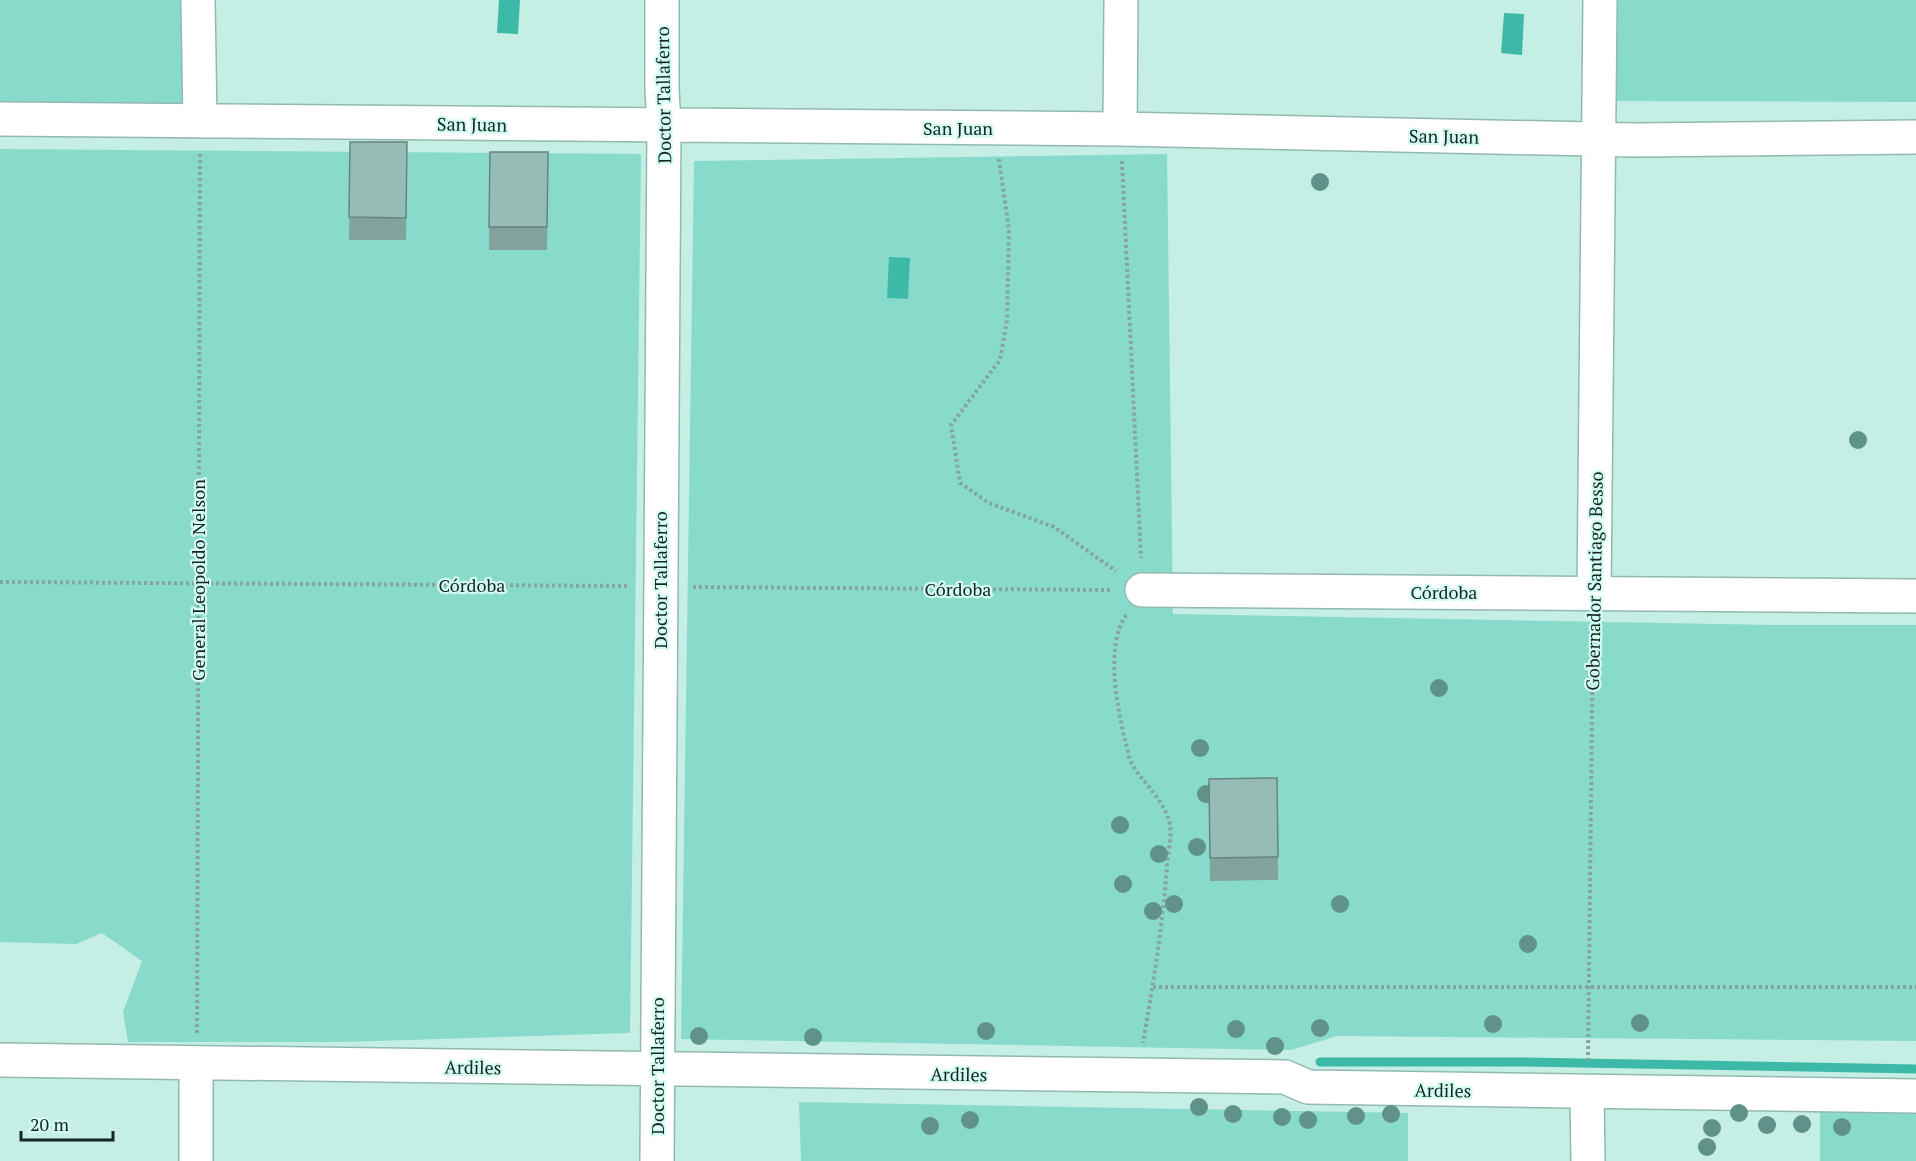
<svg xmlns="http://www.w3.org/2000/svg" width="1916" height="1161" viewBox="0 0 1916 1161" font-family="'PT Serif',serif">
<rect width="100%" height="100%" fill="#c5eee5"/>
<path fill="#88dbcb" d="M0,0H198L200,121L0,119Z
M1617,0H1916V102L1615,101Z
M0,149L641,154L630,1033L344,1042H128L123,1012L142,961L102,933L76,944L0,942Z
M1167,154L1173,614L1773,625H1916V1041L1337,1036L1291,1050L681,1039L694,161Z
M799,1102L1408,1113V1161H801Z
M1820,1109H1916V1161H1820Z"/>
<path fill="#3dbaa7" d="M499,0H520L518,34L497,33Z
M1504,13L1524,14L1522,55L1501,53Z
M889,257L910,258L908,299L887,298Z"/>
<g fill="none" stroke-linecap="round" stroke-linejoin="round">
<path stroke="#3dbaa7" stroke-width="9" d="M1320,1062H1521L1916,1069"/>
<defs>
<path id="minor" d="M198,0L200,121
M0,119L1120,129L1637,140L1916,137
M1120,129L1121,0
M1142,590L1916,596
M1594,593L1600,0
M0,1060L1285,1077L1308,1087L1916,1096
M196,1063V1161
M1587,1092L1588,1161
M657,1161L664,126L662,89V0"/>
</defs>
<use href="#minor" stroke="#92b9b1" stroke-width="36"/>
<path stroke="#85a59e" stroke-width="4" stroke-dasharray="3 3" stroke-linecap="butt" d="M999,159L1009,230L1007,320L1000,360L951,425L960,483L989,503L1054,527L1116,571
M1122,161L1141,558
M0,582L629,586
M693,587L1112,590
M1126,615C1105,646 1117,706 1125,740C1127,747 1128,756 1131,762C1143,784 1164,799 1170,824C1172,837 1168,853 1167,865C1163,925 1153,984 1143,1043
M1153,987H1916
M197,1033L200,152
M1588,1061L1593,624"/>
<use href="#minor" stroke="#fff" stroke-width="33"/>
</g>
<g fill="#619289">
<circle cx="1320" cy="182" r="9"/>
<circle cx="1858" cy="440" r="9"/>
<circle cx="1439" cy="688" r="9"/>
<circle cx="1200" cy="748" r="9"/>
<circle cx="1206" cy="794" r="9"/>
<circle cx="1120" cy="825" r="9"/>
<circle cx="1197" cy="847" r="9"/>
<circle cx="1159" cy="854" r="9"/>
<circle cx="1123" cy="884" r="9"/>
<circle cx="1174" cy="904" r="9"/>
<circle cx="1340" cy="904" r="9"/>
<circle cx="1153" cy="911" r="9"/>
<circle cx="1528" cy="944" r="9"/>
<circle cx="1640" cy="1023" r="9"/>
<circle cx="1493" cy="1024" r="9"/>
<circle cx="1320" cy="1028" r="9"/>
<circle cx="1236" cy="1029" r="9"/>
<circle cx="986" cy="1031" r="9"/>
<circle cx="699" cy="1036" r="9"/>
<circle cx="813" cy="1037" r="9"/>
<circle cx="1275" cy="1046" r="9"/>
<circle cx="1199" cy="1107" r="9"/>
<circle cx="1739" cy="1113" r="9"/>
<circle cx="1233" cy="1114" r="9"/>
<circle cx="1391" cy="1114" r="9"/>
<circle cx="1356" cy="1116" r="9"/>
<circle cx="1282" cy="1117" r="9"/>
<circle cx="970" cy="1120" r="9"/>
<circle cx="1308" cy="1120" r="9"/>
<circle cx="1802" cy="1124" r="9"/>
<circle cx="1767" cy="1125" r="9"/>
<circle cx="930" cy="1126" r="9"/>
<circle cx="1842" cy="1127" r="9"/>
<circle cx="1712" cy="1128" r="9"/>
<circle cx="1707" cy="1147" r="9"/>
</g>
<path fill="#81a39c" d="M350,142H407L406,240H349Z
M490,152H548L547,250H489Z
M1277,778L1278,880L1210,881L1209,779Z"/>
<path fill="#96bdb5" stroke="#69847f" stroke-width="1.5" d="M350,142H407L406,218L349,217Z
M490,152H548L547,227H489Z
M1277,778L1278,857L1210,858L1209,779Z"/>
<g text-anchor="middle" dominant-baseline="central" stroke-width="4.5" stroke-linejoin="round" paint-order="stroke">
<g font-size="18" fill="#172623" stroke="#d2fcf2">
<text transform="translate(663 95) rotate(-91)">Doctor Tallaferro</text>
<text transform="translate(472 124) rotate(1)">San Juan</text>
<text x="958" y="128">San Juan</text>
<text transform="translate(1444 136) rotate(1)">San Juan</text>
<text transform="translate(198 580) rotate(-90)">General Leopoldo Nelson</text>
<text transform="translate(660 580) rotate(-90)">Doctor Tallaferro</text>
<text transform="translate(1594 581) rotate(-89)">Gobernador Santiago Besso</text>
<text x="472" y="585">Córdoba</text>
<text x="958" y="589">Córdoba</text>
<text x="1444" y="592">Córdoba</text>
<text transform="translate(657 1066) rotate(-90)">Doctor Tallaferro</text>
<text transform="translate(473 1067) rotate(1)">Ardiles</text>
<text transform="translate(959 1074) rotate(1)">Ardiles</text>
<text transform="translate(1443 1090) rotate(1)">Ardiles</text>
</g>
</g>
<path d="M21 1131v9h92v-9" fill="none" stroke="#172623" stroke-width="3"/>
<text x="30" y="1131" font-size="18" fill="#172623" stroke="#d2fcf2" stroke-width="4.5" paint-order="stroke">20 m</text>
</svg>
